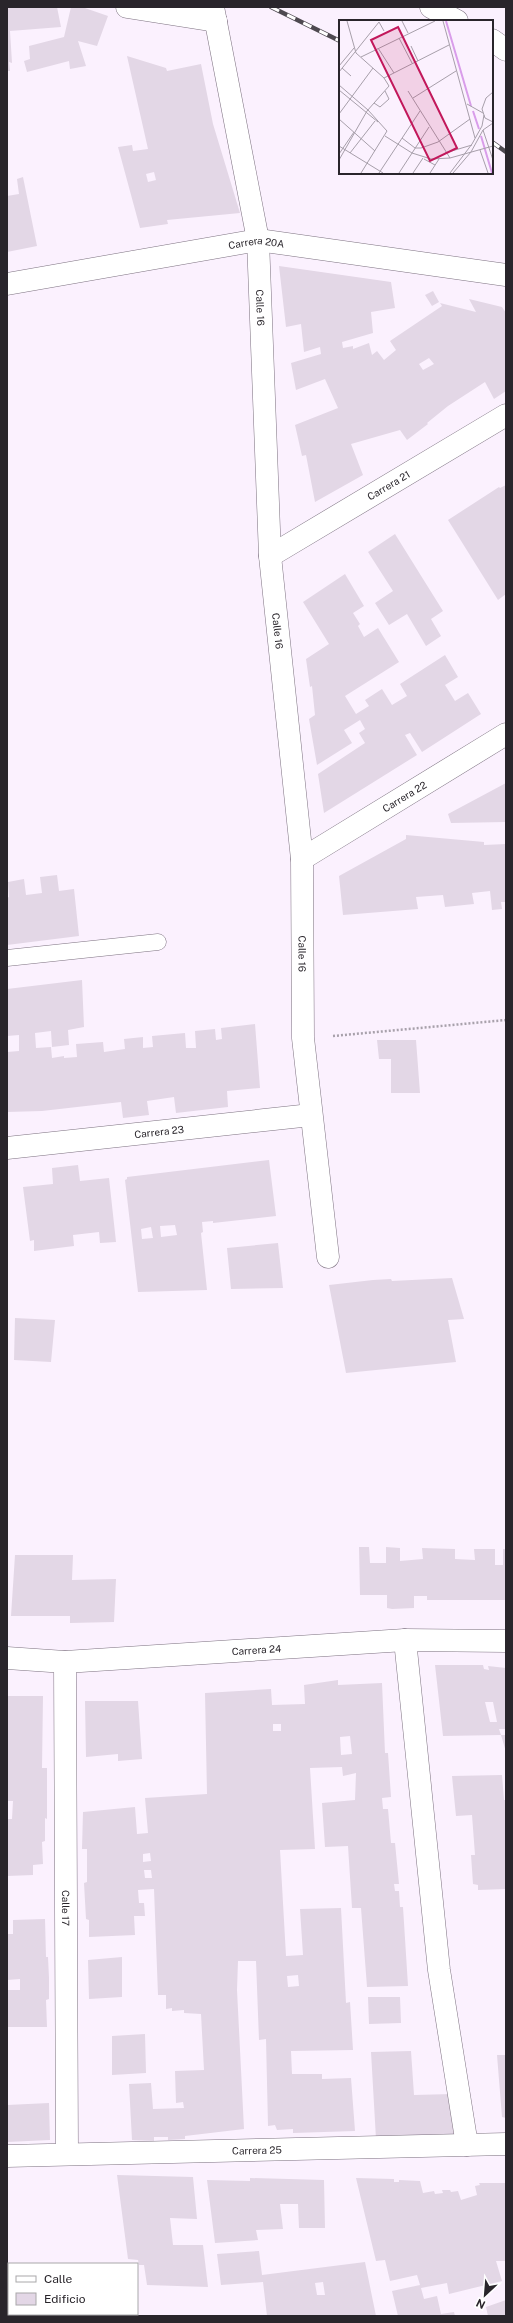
<svg xmlns="http://www.w3.org/2000/svg" width="513" height="2323" viewBox="0 0 513 2323" font-family="'Public Sans',sans-serif">
<rect width="100%" height="100%" fill="#fbf1fe"/>
<path fill="#e3d7e6" fill-rule="evenodd" d="M7,7H57L61,27L10,31L12,63L9,62L10,71H7Z
M71,7H82L108,16L97,46L78,41L86,66L70,69L69,61L27,72L24,61L30,59L29,46L64,37Z
M127,56L166,68L167,71L201,64L213,124L240,213L167,220L168,224L140,228L118,147L132,145L133,151L148,149ZM154,172L156,180L148,182L146,174Z
M23,177L37,246L7,252V196L19,194L17,179Z
M279,266L391,282L395,308L371,312L373,333L342,342L343,348L353,346V349L369,343L372,355L377,351L384,360L396,350L390,341L442,306L440,303L476,312L469,299L502,307L506,313V391L494,399L485,382L448,406L427,423L428,424L407,440L400,430L351,444L363,475L315,502L306,455L302,456L295,425L338,408L325,379L296,390L291,363L321,354L320,347L304,352L301,324L286,327ZM429,358L434,364L423,370L419,364Z
M433,291L439,302L432,306L425,295Z
M506,485V594L498,600L448,520L499,487L500,488Z
M395,534L443,611L431,619L441,636L426,646L407,614L389,625L375,603L393,591L368,552Z
M345,574L364,606L353,613L360,624L358,626L364,637L378,628L399,662L345,696L356,714L369,706L365,700L382,689L392,705L407,696L400,684L445,655L458,677L445,685L455,701L468,693L481,714L422,752L410,733L405,735L417,755L324,813L318,774L365,743L359,733L365,729L360,720L344,730L352,743L317,765L309,719L315,715L312,686L310,687L306,659L329,644L303,602Z
M506,783V822L451,823L448,814Z
M406,835L484,842V845L506,844V902H501L502,909L492,910L490,891L472,893L474,904L445,907L443,895L416,897L418,909L343,915L339,876L406,839Z
M57,875L59,891L74,889L79,936L7,945V898L9,897L8,882L24,879L26,895L42,893L40,877Z
M82,980L84,1027L68,1030L69,1045L52,1047L51,1031L35,1033L36,1048L51,1047L52,1058L64,1056V1058L77,1057L76,1044L103,1042L104,1052L125,1049L124,1039L143,1037V1048L153,1047L152,1036L185,1033L186,1048H196L195,1031L215,1029L216,1040L222,1039L221,1028L255,1024L260,1088L227,1091L228,1107L176,1113L174,1097L147,1101L149,1115L123,1118L121,1102L42,1111L7,1112V1052L19,1051V1035L7,1036V989Z
M377,1040H416L420,1093H391V1059H379Z
M269,1160L276,1216L213,1223V1221L202,1222L203,1232L201,1233L207,1290L138,1292L125,1180L127,1179V1177ZM175,1225L177,1235L161,1237L160,1226ZM151,1227L153,1238L142,1239L141,1229Z
M78,1165L80,1181L109,1178L116,1242L100,1243L99,1232L73,1235L74,1246L34,1251V1240L30,1241L23,1187L53,1184L52,1168Z
M278,1243L283,1288L231,1289L227,1248Z
M452,1278L464,1319L448,1320L456,1362L346,1373L329,1285L373,1280L391,1279L392,1281Z
M15,1318L55,1320L51,1362L14,1360Z
M359,1547H369L370,1563H386V1547L400,1548V1561L423,1559L422,1548L455,1549V1559L475,1560L474,1549H495V1565H503V1549H506V1600H427V1596H414V1608L392,1609L387,1608V1595H360Z
M15,1555H73L72,1580L116,1579L114,1622L70,1623V1616H11Z
M435,1665H483L484,1669L489,1670L488,1666L506,1668V1729H499L501,1735L443,1736ZM485,1702H493L497,1722H490Z
M338,1680V1685L382,1683L385,1753H388L391,1797L382,1798L383,1809H388L391,1843H395L399,1884H394L395,1891H399L400,1907H403L408,1986L367,1987L361,1908H352L348,1846L325,1847L322,1803L355,1800L356,1773L343,1776L342,1767L310,1768L315,1849L280,1850L286,1956L303,1955L300,1909L341,1908L346,2003L350,2002L353,2050L291,2051L292,2074H322V2079L351,2078L355,2131L293,2133V2129L277,2130L275,2125L268,2126L266,2039L259,2040L256,1961H238L237,1990L244,2129L185,2136V2139L168,2140V2137H154V2141L132,2140L129,2084L151,2083L153,2109L184,2108L183,2102L176,2103L175,2071L204,2070L201,2014L184,2013V2010L172,2011V2008L166,2009V1995H158L154,1889L138,1890L139,1903H144L145,1916H134L135,1935L89,1937V1920L86,1919L84,1883L87,1882V1849H82L83,1812L135,1807L137,1834L148,1833L145,1798L207,1794L205,1693L271,1689L272,1705L305,1704L304,1685ZM273,1724H281V1731H273ZM350,1736L352,1754L341,1755L340,1737ZM150,1853L151,1861L143,1862V1854ZM144,1870H151L152,1878H145ZM298,1975L299,1986L288,1987L287,1976Z
M7,1696H43L42,1768H47V1819L45,1818V1841L42,1842L43,1864L33,1865V1875L7,1876V1819H12L13,1801H7Z
M85,1701H138L142,1759L118,1761V1754L86,1757Z
M501,1735H506V1752Z
M502,1775L504,1800H506V1889L478,1890V1885L473,1884L471,1855H475L472,1815L456,1816L452,1776Z
M45,1919L46,1957H48L49,1978V1999L46,2000L47,2027H7V1990H20V1979L7,1980V1934H13V1920Z
M122,1957V1997L89,1999L88,1960Z
M368,1997H400L401,2023L369,2024Z
M145,2034L146,2073L112,2075V2036Z
M411,2051L414,2095L452,2094L454,2136L376,2139L371,2052Z
M497,2055H506V2118L502,2117Z
M49,2103L50,2140L7,2142V2105Z
M117,2175L193,2177L197,2219L170,2218L173,2245H203L208,2287L147,2285L144,2265H139L138,2260L128,2259Z
M250,2178L324,2180L325,2228H299L298,2204H280L283,2229L256,2230L258,2240L215,2243L207,2180L250,2181Z
M356,2178L394,2179V2182H399V2180L420,2181L423,2193L434,2191L435,2194L443,2193L442,2190H450L451,2192L458,2191L461,2200L477,2195L475,2186L480,2185L479,2183H506V2261H496L502,2281L449,2294L447,2283L421,2288L424,2299L437,2296L441,2314L454,2312L455,2316H398L392,2291L420,2285L417,2275L390,2281L385,2260L376,2261Z
M259,2251L262,2275L365,2262L376,2316H267L263,2282L221,2285L217,2254ZM323,2282L325,2295H317L315,2283Z
M506,2300V2316H488L486,2307Z"/>
<g fill="none" stroke-linecap="round" stroke-linejoin="round">
<defs>
<path id="lane" d="M7,958L158,942"/>
<g id="street">
<path d="M127,7L216,21"/>
<path id="s1" d="M213,7L258,240L270,556L302,859L303,1038L328,1257"/>
<path d="M431,7L457,21"/>
<path d="M492,40L506,50"/>
<path id="s2" d="M7,284L258,240L506,275"/>
<path id="s3" d="M270,556L506,415"/>
<path id="s4" d="M302,859L506,734"/>
<path id="s5" d="M7,1148L311,1115"/>
<path d="M405,1640L439,1970L467,2145"/>
<path id="s6" d="M7,1658L65,1662L405,1640L506,1641"/>
<path id="s7" d="M65,1662L67,2153"/>
<path id="s8" d="M7,2156L506,2144"/>
</g>
</defs>
<use href="#lane" stroke="#7d7280" stroke-width="17"/>
<use href="#street" stroke="#7d7280" stroke-width="23"/>
<path stroke="#a8a1ab" stroke-width="2.5" stroke-dasharray="2 2" stroke-linecap="butt" d="M333,1036L506,1020"/>
<use href="#lane" stroke="#fff" stroke-width="16"/>
<use href="#street" stroke="#fff" stroke-width="22"/>
<defs>
<path id="rail" d="M271,7L340,41
M492,142L506,152"/>
</defs>
<use href="#rail" stroke="#4e4950" stroke-width="4.5"/>
<use href="#rail" stroke="#fff" stroke-width="3" stroke-dasharray="9" stroke-linecap="butt"/>
</g>
<g text-anchor="middle" dominant-baseline="central" stroke-width="3" stroke-linejoin="round" paint-order="stroke">
<g font-size="10" fill="#29252b" stroke="#fff">
<text stroke="none"><textPath href="#s2" startOffset="253">Carrera 20A</textPath></text>
<text stroke="none"><textPath href="#s1" startOffset="305">Calle 16</textPath></text>
<text stroke="none"><textPath href="#s3" startOffset="138">Carrera 21</textPath></text>
<text stroke="none"><textPath href="#s1" startOffset="629">Calle 16</textPath></text>
<text stroke="none"><textPath href="#s4" startOffset="120">Carrera 22</textPath></text>
<text stroke="none"><textPath href="#s1" startOffset="953">Calle 16</textPath></text>
<text stroke="none"><textPath href="#s5" startOffset="153">Carrera 23</textPath></text>
<text stroke="none"><textPath href="#s6" startOffset="250">Carrera 24</textPath></text>
<text stroke="none"><textPath href="#s7" startOffset="246">Calle 17</textPath></text>
<text stroke="none"><textPath href="#s8" startOffset="250">Carrera 25</textPath></text>
</g>
</g>
<g transform="translate(339 20)">
<rect width="154" height="154" fill="#fbf1fe"/>
<path fill="none" stroke="#d99dea" stroke-width="2" d="M107,1L132,86M134,91L140,109M142,116L153,153"/>
<path fill="none" stroke="#a79faa" stroke-width="1" d="M63,1L69,13M104,1L136,118M60,18L73,43M72,26L79,41M39,28L55,53M22,37L96,1M0,46L15,28M3,48L12,56M0,52L40,2L45,11M45,58L110,25M0,65L29,90L48,111L22,153M0,70L39,102M69,71L111,138M154,72L147,78L143,89L146,98L154,102M74,78L117,51M35,83L41,87L50,79L46,71M128,84L144,93M0,94L34,48M0,99L36,131M144,110L154,140M46,116L73,133L92,139L111,138L154,126M63,118L76,128H82L99,122L131,99M0,126L44,153M141,130L149,153M11,133L36,101M106,133L133,125M0,134L15,112M85,139L96,145M0,140L28,91L50,66L45,58L17,33L8,1M40,153L81,91M60,153L90,107M74,153L84,138M91,153L100,139M111,153L133,124L143,106L145,95M114,153L132,132L144,110L154,103"/>
<path fill="#c2185b" fill-opacity="0.15" stroke="#c2185b" stroke-width="2" d="M59,7L118,128L91,141L32,20Z"/>
<rect width="154" height="154" fill="none" stroke="#29252b" stroke-width="2"/>
</g>
<rect width="513" height="2323" fill="none" stroke="#29252b" stroke-width="16"/>
<rect x="8" y="2263" width="130" height="52" fill="#ffffff" stroke="#a9a8aa"/>
<rect x="16" y="2276" width="20" height="6" fill="#ffffff" stroke="#a9a8aa"/>
<text x="44" y="2283" font-size="12" fill="#29252b">Calle</text>
<rect x="16" y="2293" width="20" height="12" fill="#e3d7e6" stroke="#a9a8aa"/>
<text x="44" y="2303" font-size="12" fill="#29252b">Edificio</text>
<g transform="translate(485 2295) rotate(206)" stroke="#ffffff" stroke-width="3" paint-order="stroke">
<path d="M0-3L7 15L0 10L-7 15Z" fill="#29252b"/>
<text y="-6" font-size="11" font-weight="bold" text-anchor="middle" fill="#29252b">N</text>
</g>
</svg>
